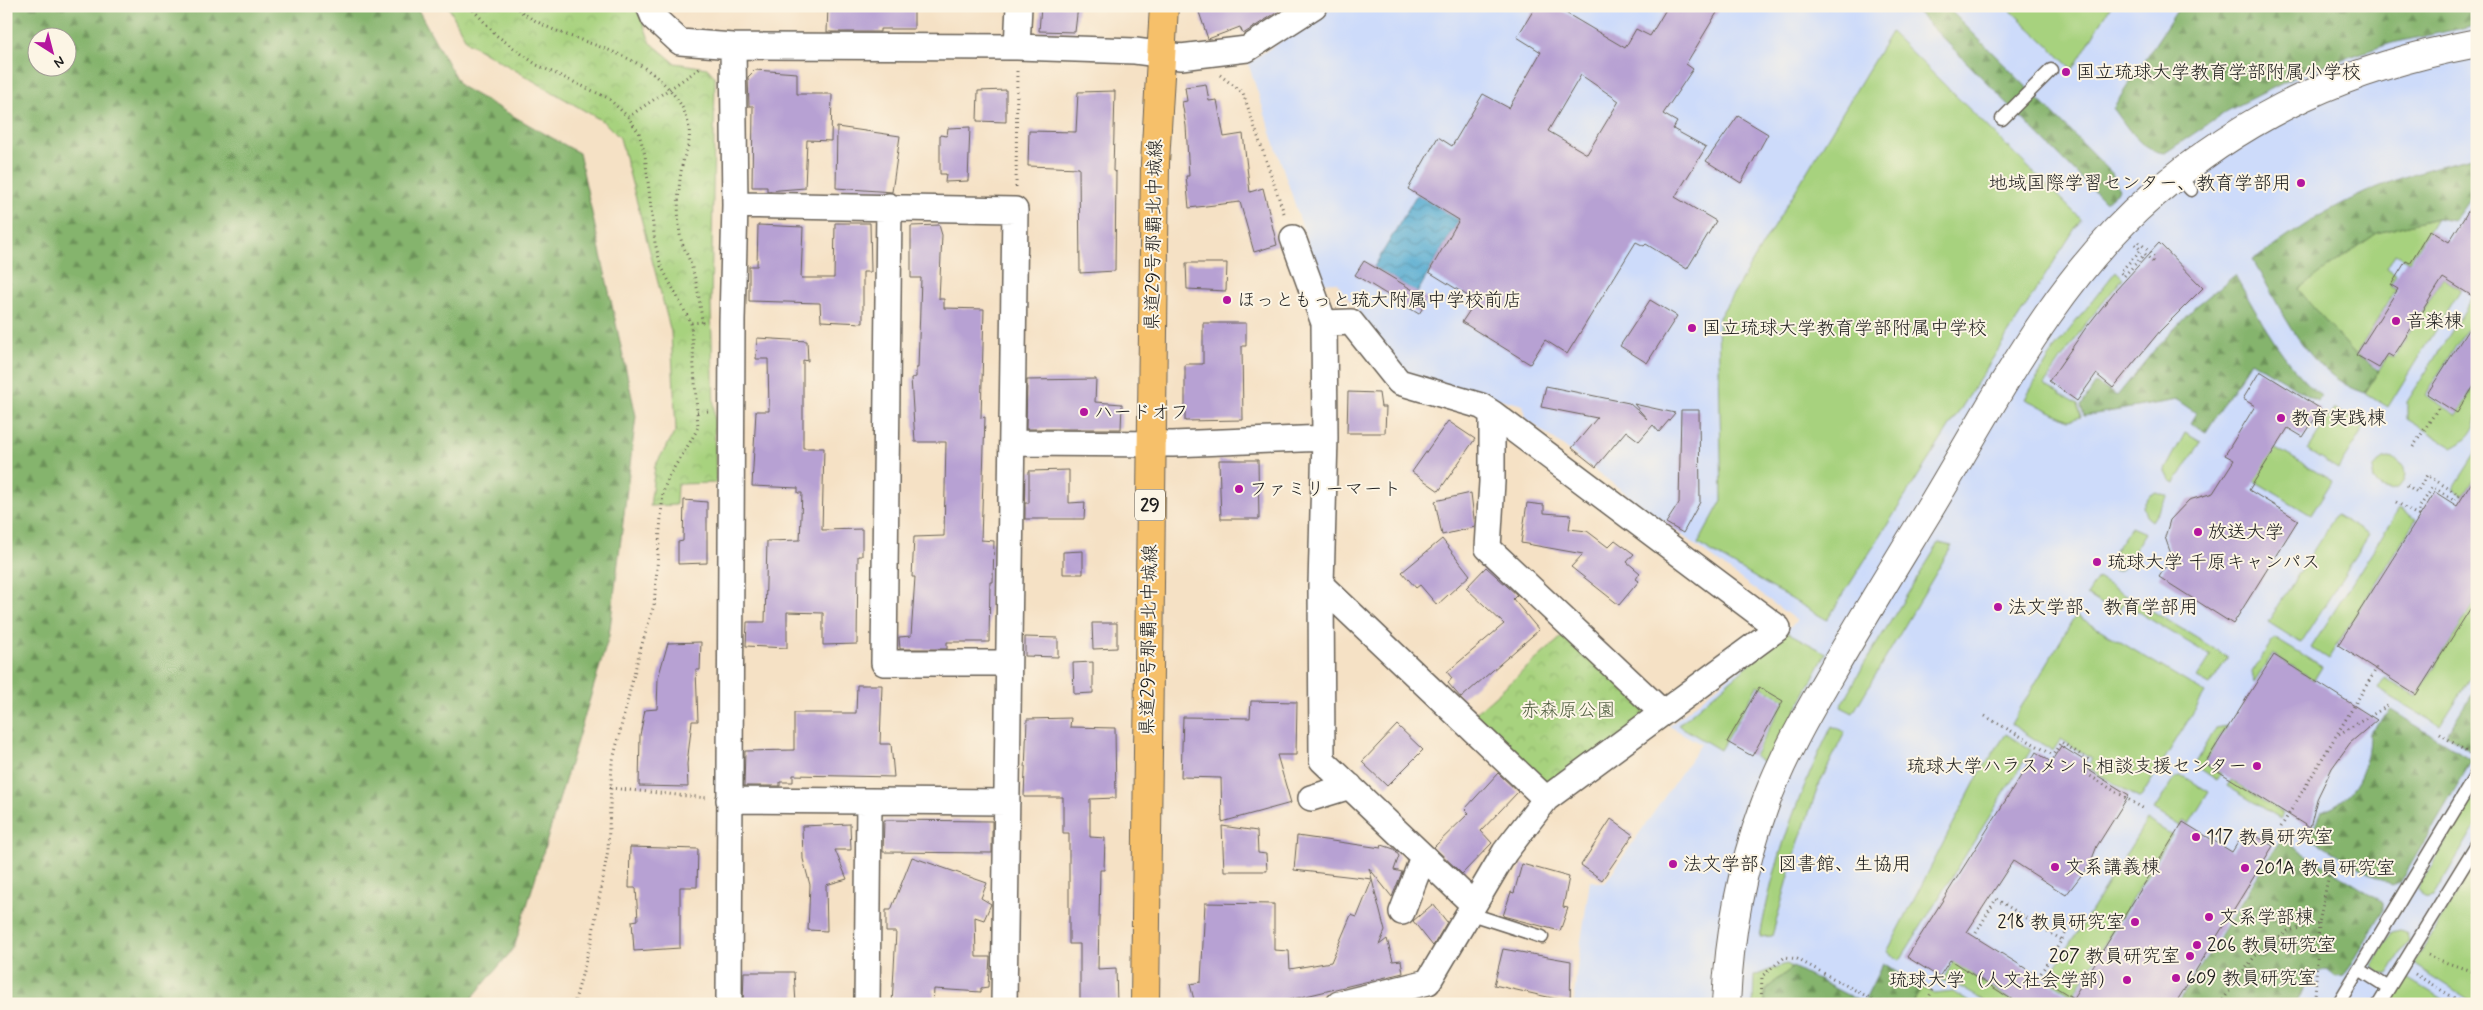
<svg xmlns="http://www.w3.org/2000/svg" width="2483" height="1010" viewBox="0 0 2483 1010" font-family="Mynerve,'Klee One',sans-serif">
<defs>
<pattern id="forest-firs" width="22" height="20" patternUnits="userSpaceOnUse" patternTransform="scale(1.25)"><rect width="22" height="20" fill="#85b46d"/><path d="M5 1l3.5 6h-7zM16 11l3.5 6h-7z" fill="#6c9259"/></pattern>
<pattern id="park-crowns" width="20" height="18" patternUnits="userSpaceOnUse" patternTransform="scale(1.25)"><rect width="20" height="18" fill="#a7d27e"/><path d="M2 6a3 3 0 1 1 6 0M12 15a3 3 0 1 1 6 0" fill="none" stroke="#8fb46c"/></pattern>
<pattern id="water-waves" width="16" height="10" patternUnits="userSpaceOnUse" patternTransform="scale(1.25)"><rect width="16" height="10" fill="#55abd1"/><path d="M0 5q4-4 8 0t8 0" fill="none" stroke="#468aa9"/></pattern>
</defs>
<rect width="100%" height="100%" fill="#fcf5e5"/>
<filter id="ink" filterUnits="userSpaceOnUse"><feTurbulence type="fractalNoise" baseFrequency=".02" numOctaves="2"/><feDisplacementMap in="SourceGraphic" scale="10" xChannelSelector="R" yChannelSelector="G"/><feConvolveMatrix kernelMatrix="1 2 1 2 8 2 1 2 1" color-interpolation-filters="sRGB"/></filter>
<filter id="wash" filterUnits="userSpaceOnUse"><feTurbulence type="fractalNoise" baseFrequency=".0096" numOctaves="4" result="noise"/><feDisplacementMap in="SourceGraphic" scale="20" xChannelSelector="R" yChannelSelector="G"/><feGaussianBlur stdDeviation="1.12" result="paint"/><feColorMatrix in="noise" values="0 0 0 0 0 0 0 0 0 0 0 0 0 0 0 0 0 1.4 0 .05"/><feComposite in="paint" operator="in"/></filter>
<g filter="url(#wash)">
<rect width="100%" height="100%" fill="#f5e1c5"/>
<path fill="#cddbfa" d="M1334,6H2477V1004H1574L1576,975L1590,881L1605,883L1701,744L1669,726L1797,621L1525,418L1523,405L1405,374L1336,282L1321,283L1248,63Z"/>
<path fill="#a7d27e" stroke="#62774d" d="M2006,6H2111L2073,69Z
M1891,32L2081,219L1827,620L1698,544L1722,500L1718,319Z
M2436,218L2409,262L2395,254L2387,268L2396,274L2390,285L2396,289L2356,355L2297,289L2377,233Z
M2116,271L2123,278L2084,326L2044,385L2078,404L2081,417L2069,420L2025,399L2055,348Z
M2443,278L2460,289L2388,407L2365,393L2388,355L2394,358Z
M2477,291V313L2425,395L2457,415L2477,383C2477,413 2483,432 2452,447L2407,419V402Z
M2334,408L2365,426L2338,469L2308,450Z
M2185,433L2201,442L2175,483L2170,480L2165,470Z
M2274,447L2332,481L2311,515L2253,480Z
M2477,451V473L2463,496L2453,489Z
M2373 474a16 16 0 1 1 32 0a16 16 0 1 1-32 0Z
M2156,492L2168,496L2152,521L2146,516L2143,506L2150,495Z
M2399,509L2416,519L2328,659L2311,648Z
M2336,515L2369,535L2301,643L2268,622Z
M2131,527L2145,533L2123,567L2120,571C2113,571 2111,569 2108,564L2109,559Z
M1939,543L1952,546L1853,713L1841,707L1863,666Z
M2098,578L2228,657L2210,685L2197,678L2211,656L2123,603L2117,613L2087,595Z
M2477,600V667L2440,726L2378,689L2385,678L2416,696Z
M2076,615L2205,693L2140,799L2087,767L2092,759L2061,739L2053,751L2011,724Z
M1787,632L1826,653L1768,765L1754,756L1785,700L1758,685L1720,750L1678,725Z
M2274,638L2322,667L2314,680L2273,654L2254,683L2252,672Z
M1832,726L1845,732L1818,787L1798,844L1772,936L1760,937C1774,860 1797,796 1832,726Z
M2227,726L2204,763L2221,774L2217,780L2199,768L2196,763L2216,728Z
M2006,734L2031,750L1900,960L1887,952L1979,774Z
M2179,776L2185,777L2209,792L2189,824L2183,821L2180,826L2154,810L2174,779Z
M2231,780L2283,813L2280,818L2227,786Z
M2477,800V823L2433,897L2426,898L2421,894L2418,888L2470,802Z
M2147,820L2172,835L2073,995L2048,980Z
M2477,860V1004H2476L2414,964Z
M2400,930L2406,934L2408,941L2389,973C2380,974 2376,972 2373,964L2392,932Z
M1955,958L1974,970L1972,975L2017,1004H1989L1952,982L1942,981Z
M1786,964L1793,967L1765,990V1004H1753L1754,976Z
M2406,977L2447,1002L2446,1004H2390Z
M1922,987L1934,994L1953,992L1972,1004H1912Z"/>
<path fill="url(#forest-firs)" stroke="#506844" fill-rule="evenodd" d="M6,6H416L460,86L579,153L636,416L609,636L514,948L467,1004H6ZM38,38H68V68H38Z
M1911,6H1946L2112,173L2119,190L2105,202Z
M2180,6H2477V25L2392,43L2309,70L2229,110L2165,153C2140,152 2127,126 2113,108Z
M2477,157V189L2454,221L2436,218L2377,233L2298,289L2356,355L2379,370L2365,393C2307,375 2282,309 2253,260C2279,244 2303,224 2330,210C2378,184 2424,168 2477,157Z
M2235,275C2260,319 2282,362 2321,396L2317,401L2251,361L2206,432L2190,423L2196,413L2177,400L2084,416L2081,406L2096,383L2117,396L2156,348L2195,307Z
M2477,685V753H2476L2446,735Z
M2391,710L2472,760L2400,883L2392,886L2309,838L2321,811C2356,801 2369,766 2369,733Z
M2281,839L2383,902V911L2344,976L2336,977L2326,969L2314,973L2295,1004H2177Z
M1883,963L1922,987L1912,1004H1765V990L1793,967L1863,1003Z"/>
<path fill="url(#park-crowns)" stroke="#62774d" d="M448,6H637L650,42L675,63L707,68L715,77L711,305L716,483L677,484L676,505L650,506L655,466L676,430L671,332L620,138L604,122L467,42Z
M1572,628L1663,713L1546,799L1465,722Z"/>
<path fill="url(#water-waves)" stroke="#386476" d="M1417,194L1459,220L1417,293L1374,267Z"/>
<g id="blocks">
<path fill="#b7a1d3" fill-rule="evenodd" d="M828,6H914V29H880V32H827Z
M1041,6H1078L1075,32L1039,31Z
M1218,6H1287L1243,34L1240,27L1208,39L1199,12Z
M1536,6H1554L1625,48L1636,29L1650,36L1668,6H1721L1686,64L1693,69L1663,114L1677,122L1673,129L1706,147L1675,197L1716,221L1687,269L1646,244L1644,246L1636,242L1567,354L1545,340L1530,364L1462,322L1476,301L1429,272L1459,220L1408,189L1438,137L1452,146L1483,94L1509,108L1541,52L1517,37ZM1581,75L1619,101L1587,154L1548,131Z
M755,70L797,73V94H832L831,141L807,140L805,188L767,191V187H752L753,106H749L748,77Z
M1206,84L1209,101L1217,100L1224,137L1243,134L1250,192L1263,188L1277,245L1254,252L1240,202L1189,208L1186,176H1189L1186,126L1182,102L1187,101L1185,87Z
M1006,90V122L977,121L978,91Z
M1115,91L1113,171L1116,172L1115,271L1080,273L1079,168L1028,166L1029,131L1076,132L1078,92Z
M1738,116L1768,134L1741,183L1706,161Z
M837,127L900,136L892,192L836,188Z
M970,127L968,181L945,182L946,174H940V135L947,136L948,128Z
M2477,197V299L2443,278L2393,357L2388,354L2379,368L2356,355L2398,289L2391,285L2406,261L2410,263L2430,230L2449,242Z
M835,223H870L871,272H863V323L821,321L820,303L749,301V266H757L758,225L803,227L801,278H834Z
M939,225L942,235L939,299H944V308L984,309L981,418L985,417L981,540L994,541L993,582H990L989,642H947V649H900L899,637L911,636L915,577H912L914,537L944,536L946,442H915L911,378L916,377V368H918L921,278H911V226Z
M2159,243L2203,288L2160,331L2113,388L2096,374L2077,401L2049,381L2085,329L2115,291Z
M1364,261L1428,299L1419,314L1355,275Z
M1186,263H1227L1226,291L1187,289Z
M1650,300L1677,316L1647,363L1620,346Z
M2477,316V381L2457,413L2427,394Z
M1203,323H1246V346H1242L1243,420L1185,421V364H1203Z
M757,338L807,341L808,361L803,360V448H824L822,530L862,529V556H858L857,644L823,645V613L787,612V648L746,646L747,622H765L767,541L800,540L802,493H798V488L752,486L756,411H769L768,359H756Z
M2260,371L2321,409L2303,437L2288,428L2249,490L2298,520L2233,624L2159,577L2172,557L2165,537L2170,520L2189,500L2213,493L2234,460L2225,455L2255,406L2243,399Z
M1096,379L1095,402L1122,404L1121,429H1026L1027,380Z
M1546,386L1629,403L1647,419L1634,404L1675,413L1659,432L1653,425L1639,441L1626,431L1596,467L1572,448L1597,418L1541,407Z
M1348,392L1379,393L1381,407H1386L1385,433H1347Z
M1681,410H1699L1700,502L1683,533L1666,523L1679,503Z
M1448,421L1475,439L1439,491L1412,472Z
M1219,460H1258L1259,519H1221Z
M1069,470V503L1085,502L1084,519H1025V503H1029V471Z
M2477,474V598L2416,695L2338,645L2435,492L2457,506Z
M1471,493L1475,527L1442,535L1435,501Z
M684,500L707,502V563L678,564V542L683,541Z
M1527,503L1544,505V513L1571,515L1569,529L1587,531L1608,547L1615,540L1634,554L1627,562L1640,573L1636,579L1639,581L1619,605L1571,567L1583,554L1521,543Z
M1442,539L1470,575L1437,605L1420,585L1416,588L1402,572Z
M1083,551V574H1063V552Z
M1486,567L1517,595L1513,599L1539,630L1461,698L1448,683L1452,678L1447,672L1504,624L1466,588Z
M1092,623H1117V648L1093,649Z
M1025,637L1058,638V657L1025,656Z
M701,642L700,670H696L698,721H692L687,764L688,787L639,786L640,735L645,710L657,709L658,678L668,643Z
M2274,655L2377,720L2350,743L2332,768L2317,799L2310,828L2205,763Z
M1093,662V693L1074,694L1073,663Z
M857,685H882L880,744H891L894,777L793,775V782H780V786H744L745,751L794,750V713H856Z
M1759,687L1783,701L1752,756L1727,742Z
M1251,701L1297,702L1296,755H1277L1291,803L1222,822L1221,778L1181,777L1183,717L1250,718Z
M1071,718L1070,727L1115,728L1116,798L1090,799V837L1105,838L1104,870H1100L1098,969L1116,968L1117,1004H1080V944H1069V833H1063V797H1024L1027,719Z
M1397,725L1423,750L1387,786L1362,762Z
M2061,746L2085,761L2082,766L2129,795L2097,846L2090,864L2066,895L2013,861L1967,932L2073,998L2183,822L2232,852L2246,830L2273,846L2175,1004H2019L1950,960L1939,977L1907,957L2036,752L2051,762Z
M1498,773L1518,792L1481,831L1492,843L1462,874L1434,847L1469,813L1465,809Z
M1611,819L1633,835L1602,880L1581,865Z
M884,820L992,821V853L883,852Z
M850,824L851,850H835L847,879L826,885L827,931L808,930L810,885L803,859L802,826Z
M1222,826L1257,831L1258,853L1266,854L1267,871H1224Z
M1297,836L1381,848L1382,845L1394,849L1399,856L1394,870L1402,872L1392,897L1369,868L1372,879L1294,870Z
M630,847L698,849L697,887H680V948L634,951L632,921L638,920L636,888H629Z
M912,857L987,883L981,898L991,904L984,920L975,917L976,957H990L988,987L981,988V992L934,989L933,1004H892L896,932H886V910H891Z
M1522,864L1569,877L1563,907L1568,908L1560,931L1503,916L1511,892L1514,893Z
M1372,880L1385,931L1379,945L1387,939L1393,961L1401,960L1403,973L1272,1004H1195L1190,984L1201,982L1205,903L1274,904V950L1289,951L1290,969L1331,962L1351,915L1357,917Z
M1433,904L1447,922L1433,946L1413,921Z
M1503,949L1571,961L1570,1002L1494,985Z
M744,972H794L796,1004H743Z"/>
</g>
</g>
<g filter="url(#ink)">
<use href="#blocks" fill-opacity="0" stroke="#686157" stroke-width="1"/>
<g fill="none" stroke-linecap="round" stroke-linejoin="round">
<defs>
<path id="service" d="M2002,119L2051,70
M2177,175L2191,190
M1468,913L1542,937
M2359,969L2389,988
M2338,1004L2477,773
M2379,1004L2477,844"/>
<path id="minor" d="M649,6L654,18L680,42L733,46L1017,47L1135,51L1181,57L1247,49L1314,6
M1017,47L1019,6
M735,205L1015,210L1004,1004
M889,206L884,663H1008
M1293,238L1324,323L1351,322L1399,382L1481,406L1492,413V482L1488,548L1663,713
M1325,438L1321,585L1322,760L1473,904
M1012,443L1173,444L1325,438L1324,323
M1321,585L1546,799
M1311,798L1350,786
M729,800L869,801L867,1004
M869,801L1007,802
M1402,912L1423,857
M729,1004L732,321L735,205L733,46
M1339,1004L1428,982L1505,852L1546,799L1778,628L1492,413"/>
<path id="tertiary" d="M1726,1004C1729,937 1741,870 1764,807C1781,760 1806,716 1831,673C1861,621 1893,569 1924,518C1992,407 2052,282 2152,196C2251,111 2350,67 2477,43"/>
<path id="primary" d="M1145,1004L1155,163L1164,6"/>
</defs>
<use href="#service" stroke="#686157" stroke-width="15"/>
<use href="#minor" stroke="#686157" stroke-width="28"/>
<use href="#tertiary" stroke="#686157" stroke-width="30"/>
<use href="#primary" stroke="#686157" stroke-width="30"/>
<path stroke="#686157" stroke-width="3" stroke-dasharray="1 4" stroke-linecap="butt" d="M470,6L496,35L537,65L608,98L628,117L639,133L645,155L655,243L661,266L691,323L698,427C688,450 669,469 663,493L654,605L639,654L612,764L608,850L592,938L574,1004
M514,6C550,37 600,41 640,65C665,81 693,108 689,141C688,149 683,158 682,166C678,188 677,212 680,234C681,244 687,253 690,262C697,282 700,301 702,322L691,323
M1220,75L1243,93L1285,216
M628,117L702,67
M1016,187L1017,70
M2139,242L2157,259
M2135,244L2141,250L2120,272L2124,276L2145,254L2153,262
M697,412L709,411
M2413,447L2439,407
M2407,485L2417,492L2427,475L2459,495L2455,501L2433,487L2419,508V516
M2396,502L2419,516
M1985,716L2053,755L2061,742L2089,760L2082,771L2144,809
M2339,734L2391,704
M2440,734L2473,756
M610,788L707,798
M2281,827L2378,666
M2319,923L2315,997L2321,1002
M1976,933L1996,899L2062,940
M2428,955L2436,959L2477,973
M2041,973L2069,928
M2415,974L2464,1004
M1761,1004L1762,976L1785,957L1797,959L1881,1004
M1925,1004L1934,988
M2220,1004L2255,956L2288,931L2319,923L2332,859"/>
<use href="#service" stroke="#fff" stroke-width="12"/>
<use href="#minor" stroke="#fff" stroke-width="25"/>
<use href="#tertiary" stroke="#fff" stroke-width="28"/>
<use href="#primary" stroke="#f6c06b" stroke-width="28"/>
</g>
</g>
<g fill="#b5179e" stroke="#fcf5e5" stroke-width="2">
<circle cx="2066" cy="72" r="5"/>
<circle cx="2301" cy="183" r="5"/>
<circle cx="1227" cy="300" r="5"/>
<circle cx="2396" cy="321" r="5"/>
<circle cx="1692" cy="328" r="5"/>
<circle cx="1084" cy="412" r="5"/>
<circle cx="2281" cy="418" r="5"/>
<circle cx="1239" cy="489" r="5"/>
<circle cx="2198" cy="532" r="5"/>
<circle cx="2097" cy="562" r="5"/>
<circle cx="1998" cy="607" r="5"/>
<circle cx="2257" cy="766" r="5"/>
<circle cx="2196" cy="837" r="5"/>
<circle cx="1673" cy="864" r="5"/>
<circle cx="2055" cy="867" r="5"/>
<circle cx="2245" cy="868" r="5"/>
<circle cx="2209" cy="917" r="5"/>
<circle cx="2135" cy="922" r="5"/>
<circle cx="2197" cy="945" r="5"/>
<circle cx="2190" cy="956" r="5"/>
<circle cx="2176" cy="978" r="5"/>
<circle cx="2127" cy="980" r="5"/>
</g>
<g text-anchor="middle" dominant-baseline="central" stroke-width="4" stroke-linejoin="round" paint-order="stroke">
<rect fill="#fcf5e5" stroke="#5f5d58" stroke-width="1" x="1135" y="489.5" width="30" height="31" rx="4"/>
<g font-size="18" font-weight="bold" fill="#1c1c1c">
<text x="1150" y="505">29</text>
</g>
<g font-size="19" fill="#1c1c1c" stroke="#fcf5e5" text-anchor="start">
<text x="2076" y="72">国立琉球大学教育学部附属小学校</text>
<text x="2291" y="183" text-anchor="end">地域国際学習センター、教育学部用</text>
<text x="1237" y="300">ほっともっと琉大附属中学校前店</text>
<text x="2406" y="321">音楽棟</text>
<text x="1702" y="328">国立琉球大学教育学部附属中学校</text>
<text x="1094" y="412">ハードオフ</text>
<text x="2291" y="418">教育実践棟</text>
<text x="1249" y="489">ファミリーマート</text>
<text x="2208" y="532">放送大学</text>
<text x="2107" y="562">琉球大学 千原キャンパス</text>
<text x="2008" y="607">法文学部、教育学部用</text>
<text x="2247" y="766" text-anchor="end">琉球大学ハラスメント相談支援センター</text>
<text x="2206" y="837">117 教員研究室</text>
<text x="1683" y="864">法文学部、図書館、生協用</text>
<text x="2065" y="867">文系講義棟</text>
<text x="2255" y="868">201A 教員研究室</text>
<text x="2219" y="917">文系学部棟</text>
<text x="2125" y="922" text-anchor="end">218 教員研究室</text>
<text x="2207" y="945">206 教員研究室</text>
<text x="2180" y="956" text-anchor="end">207 教員研究室</text>
<text x="2186" y="978">609 教員研究室</text>
<text x="2117" y="980" text-anchor="end">琉球大学（人文社会学部）</text>
</g>
<g font-size="19" fill="#1c1c1c" stroke="#fcf5e5">
<text transform="translate(1154 235) rotate(-89)">県道29号那覇北中城線</text>
<text transform="translate(1149 640) rotate(-89)">県道29号那覇北中城線</text>
</g>
<g font-size="19" fill="#4d5c3e" stroke="#fcf5e5">
<text x="1568" y="710">赤森原公園</text>
</g>
</g>
<rect width="2483" height="1010" fill="none" stroke="#fcf5e5" stroke-width="25"/>
<g transform="translate(52 52) rotate(144)"><circle r="24" fill="#fcf5e5" stroke="#a29e95"/>
<path d="M0-4L9 19L0 12L-9 19Z" fill="#b5179e"/>
<text y="-8" font-size="14" font-weight="bold" text-anchor="middle" fill="#1c1c1c">N</text>
</g>
</svg>
